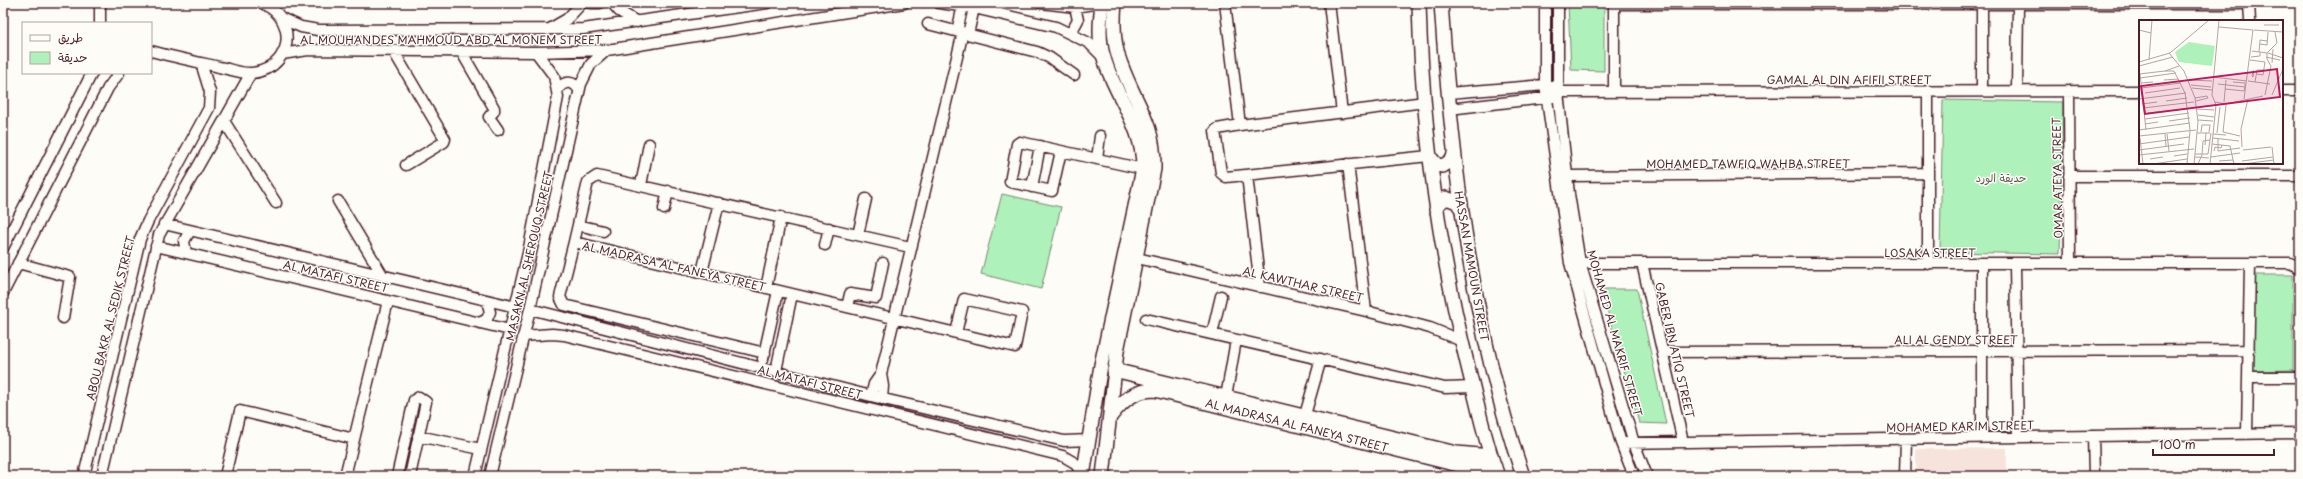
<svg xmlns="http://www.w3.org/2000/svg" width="2303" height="479" viewBox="0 0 2303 479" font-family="'Playpen Sans','Playpen Sans Arabic',sans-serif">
<rect width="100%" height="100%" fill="#fdfcf7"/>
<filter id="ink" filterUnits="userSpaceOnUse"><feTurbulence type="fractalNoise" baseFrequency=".025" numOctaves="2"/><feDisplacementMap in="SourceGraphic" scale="8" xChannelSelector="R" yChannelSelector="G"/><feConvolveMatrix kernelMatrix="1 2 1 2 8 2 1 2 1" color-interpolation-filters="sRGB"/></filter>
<g filter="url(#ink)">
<path fill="#f6e4dc" d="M2007,448V476H1916V449Z"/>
<path fill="#aef1ba" stroke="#7c8872" d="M1568,3H1604V71L1571,70Z
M1943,100L2063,102L2060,254L1940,252Z
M1002,194L1061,207L1041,289L981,274Z
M2249,275H2293V370L2252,371Z
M1601,289H1637L1666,424L1639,423Z"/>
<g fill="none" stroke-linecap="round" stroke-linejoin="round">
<defs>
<path id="minor" d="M100,3V23
M590,3H600
M612,3L619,11L637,22
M939,3L974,8L1056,27L1089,43L1104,58
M1041,3L1075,7L1099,3
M1225,3L1240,125
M1329,3L1342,113
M1545,3V85L1570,263L1621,443L1634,476
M1558,3V92L1569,194L1580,263L1634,443L1647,476
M1614,3V91
M2249,3L2250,21
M1614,4H2249
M281,18L301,27L318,30L583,29L767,3
M928,24L1037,52L1050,58L1074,75
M548,30L567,19L582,3
M957,31L963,6
M1071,33L1078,20L1075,7
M968,34L974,8
M151,51C174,57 197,62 219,67C230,69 242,74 252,73C274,71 290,53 286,31C283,17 274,8 261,3
M461,51L494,108V111L489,117L498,130
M394,52L445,139L444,142L406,165
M282,54L308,50L536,52L607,50L904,3
M558,89C565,80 574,81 579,90
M1928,91V264
M1982,91V3
M2017,91L2018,3
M2069,91L2070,264
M2282,91H2300
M1448,93L1545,85L1551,86L1558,92L2140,91
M1425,102L1240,125L1217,129L1215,131L1221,173L1226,177L1429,156
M1449,109L1553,97
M224,121L276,203
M1061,151L1052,191L1010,182L1017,144L1020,142L1143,169
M1097,159L1100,136
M1348,164L1366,311
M1247,175L1260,287
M1567,176L1928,173
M2069,176H2300
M641,185L649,144
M1032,187L1040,146
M338,201L383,276
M664,209L668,191
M164,224L516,307
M578,225L603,231
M858,235L866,199
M574,242L588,182L597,176L910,247
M825,245L829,228
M156,246L510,330
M3,248L92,73
M186,253L184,241L190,231
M1137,258L1366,311L1430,328L1462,341
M18,263L70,277L63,318
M1570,263H2290L2300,268
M1642,263L1683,442
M2015,265L2018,437
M702,272L719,203
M766,288L781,217
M3,293L108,88L119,73
M847,307L850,294L876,298L883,263
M530,309L875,397L1064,441L1090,440
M1146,319L1445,388L1473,387
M480,323L487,319L490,312L487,301
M1212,334L1221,296
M523,336L552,334L564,335L1063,456L1075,463L1083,476
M1664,352L2249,350
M765,353L564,305L560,297L574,242L1015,347L1022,312L964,299L956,333
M763,359L778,291
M776,371L792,294
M881,374L883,386L882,399
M2248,377H2300
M871,396L874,384L881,374L963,32
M1226,397L1236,340
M1305,415L1321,359
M2247,434L2250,264
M418,436L481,449
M2093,436L2094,476
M1982,437V264
M1621,443L2300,433
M84,476L140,239L148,221L209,108L210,92L201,63
M102,476L159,235L251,73
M225,476L240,411L354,439
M345,476L388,301
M397,476L414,400L419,397L426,402L410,476
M475,476L528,253L558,97L554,76L536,52
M490,476L530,309L581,84L591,64L607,50
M1905,476L1906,439"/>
<path id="major" d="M1419,3C1422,127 1439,251 1469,371C1478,406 1485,443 1498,476
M1441,3C1452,163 1471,323 1523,476
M1429,156L1437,165L1443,166L1453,159L1454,153
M1436,210L1437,205L1446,198L1457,202L1460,207
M1114,370L1456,453L1491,456
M1110,417C1122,401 1134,390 1155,390L1458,465L1495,467
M1083,476L1101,365L1143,169C1144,126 1115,97 1104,58C1098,40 1100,21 1102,3
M1103,476L1117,351L1154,169C1155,122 1135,104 1121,64C1113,45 1113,23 1115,3"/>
</defs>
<use href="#minor" stroke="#4a1f2b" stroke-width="13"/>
<use href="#major" stroke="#4a1f2b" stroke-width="16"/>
<use href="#minor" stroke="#fdfcf7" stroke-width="10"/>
<use href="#major" stroke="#fdfcf7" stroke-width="13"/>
</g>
</g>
<g text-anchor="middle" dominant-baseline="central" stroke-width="3" stroke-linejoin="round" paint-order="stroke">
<g font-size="11" fill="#4a1f2b" stroke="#fdfcf7">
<text x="451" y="39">AL MOUHANDES MAHMOUD ABD AL MONEM STREET</text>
<text x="1849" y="79">GAMAL AL DIN AFIFII STREET</text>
<text x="1748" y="163">MOHAMED TAWFIQ WAHBA STREET</text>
<text transform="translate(2057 178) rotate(-91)">OMAR ATEYA STREET</text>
<text x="1930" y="252">LOSAKA STREET</text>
<text transform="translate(529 256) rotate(-77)">MASAKN AL SHEROUQ STREET</text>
<text transform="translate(674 266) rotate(13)">AL MADRASA AL FANEYA STREET</text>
<text transform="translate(1472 266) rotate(80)">HASSAN MAMOUN STREET</text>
<text transform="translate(336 276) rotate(13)">AL MATAFI STREET</text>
<text transform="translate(1303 284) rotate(13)">AL KAWTHAR STREET</text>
<text transform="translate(110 318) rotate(-76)">ABOU BAKR AL SEDIK STREET</text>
<text transform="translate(1615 333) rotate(74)">MOHAMED AL MAKRIF STREET</text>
<text x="1956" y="339">ALI AL GENDY STREET</text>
<text transform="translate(1675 350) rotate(77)">GABER IBN ATIQ STREET</text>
<text transform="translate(810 382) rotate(14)">AL MATAFI STREET</text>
<text transform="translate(1297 425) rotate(14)">AL MADRASA AL FANEYA STREET</text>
<text transform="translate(1960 426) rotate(-1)">MOHAMED KARIM STREET</text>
</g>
<g font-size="11" fill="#63544f" stroke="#fdfcf7">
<text x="2001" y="177">حديقة الورد</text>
</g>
</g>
<g transform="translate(2139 20)">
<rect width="144" height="144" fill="#fdfcf7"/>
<path d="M50,22L76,26L73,46L40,42L36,32Z" fill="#aef1ba"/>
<path fill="none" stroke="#b5a4a5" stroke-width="1" d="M125,5H140M80,7L114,10M0,10L12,13M115,10L144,12M121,24L128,25L129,12M113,31L128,33M120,32L121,20L128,21M30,33L45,51L56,78L59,102L55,144M129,33L144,38M112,37L121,36V32M127,37L141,40M10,40L13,0M111,40L126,42M0,42L31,33L70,0M133,43L134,29M0,46L34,37M26,51H35L46,73L51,110M114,51H115L114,57L113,56ZM0,54L26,51L40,46M1,54L7,110M117,54L124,55L126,42M74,57L108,61M1,58L37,53M25,60L40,59M50,60L73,61M109,61L131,64M116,62L118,50H125M2,63L14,62M79,64L106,67V63L94,62M52,65L72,67M2,68L42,63M53,68L73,70M86,69L105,71L106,67M6,73L41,68M126,75L132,46L128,39V33L138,23L136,12M133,75L144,49M56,78L68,76M0,79L47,73M105,79L114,10M27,81L48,78M57,81L69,78L68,76M76,82L87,84L124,76M85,82L87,60M3,84L18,82M87,85L84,112L101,116M4,88L55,82M58,89L75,90M9,93L46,89M59,95L75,97M6,99L50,93M59,100L74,101M30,101L51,98M6,104L19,102M0,110L51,103M62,112L63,105H71L70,112M58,113H71M78,113L81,87M26,114L27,126M28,114L30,131M74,114L87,115M0,116L57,110M1,118L4,144M74,118L100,121M79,119V131L101,128M0,124L50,117M73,124L91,126L95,144M66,125L67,113M103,127L102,109L109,79M133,127L135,144M0,130L45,124M104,130L132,127M75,131L76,127L82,128L83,125M56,134H69L72,113M0,135L55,129M35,136L48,134M56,137L70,138M72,137L101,133M11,139L24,137M80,141L94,140M103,141L134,137M14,144L48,139M48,144L51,111M59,144L63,135L64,121L71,120M71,144L77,85L73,75L80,0M104,144L135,140"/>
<path fill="#c2185b" fill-opacity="0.15" stroke="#c2185b" stroke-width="2" d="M138,49L141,77L6,94L2,66Z"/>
<rect width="144" height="144" fill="none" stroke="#4a1f2b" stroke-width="2"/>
</g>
<rect width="2303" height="479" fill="none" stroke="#fdfcf7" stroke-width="16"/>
<rect x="8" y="8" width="2287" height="463" fill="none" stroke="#4a1f2b" stroke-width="1.5" filter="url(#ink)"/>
<rect x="22" y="22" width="130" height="52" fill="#fdfcf7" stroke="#b5a4a5"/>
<rect x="30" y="35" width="20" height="6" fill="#fdfcf7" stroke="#b5a4a5"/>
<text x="58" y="42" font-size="12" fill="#4a1f2b">طريق</text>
<rect x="30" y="52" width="20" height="12" fill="#aef1ba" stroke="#b5a4a5"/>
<text x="58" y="62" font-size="12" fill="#4a1f2b">حديقة</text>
<path d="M2153 449v6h121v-6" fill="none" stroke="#4a1f2b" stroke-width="2"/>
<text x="2159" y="449" font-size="12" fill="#4a1f2b" stroke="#fdfcf7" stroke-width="3" paint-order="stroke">100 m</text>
</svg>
